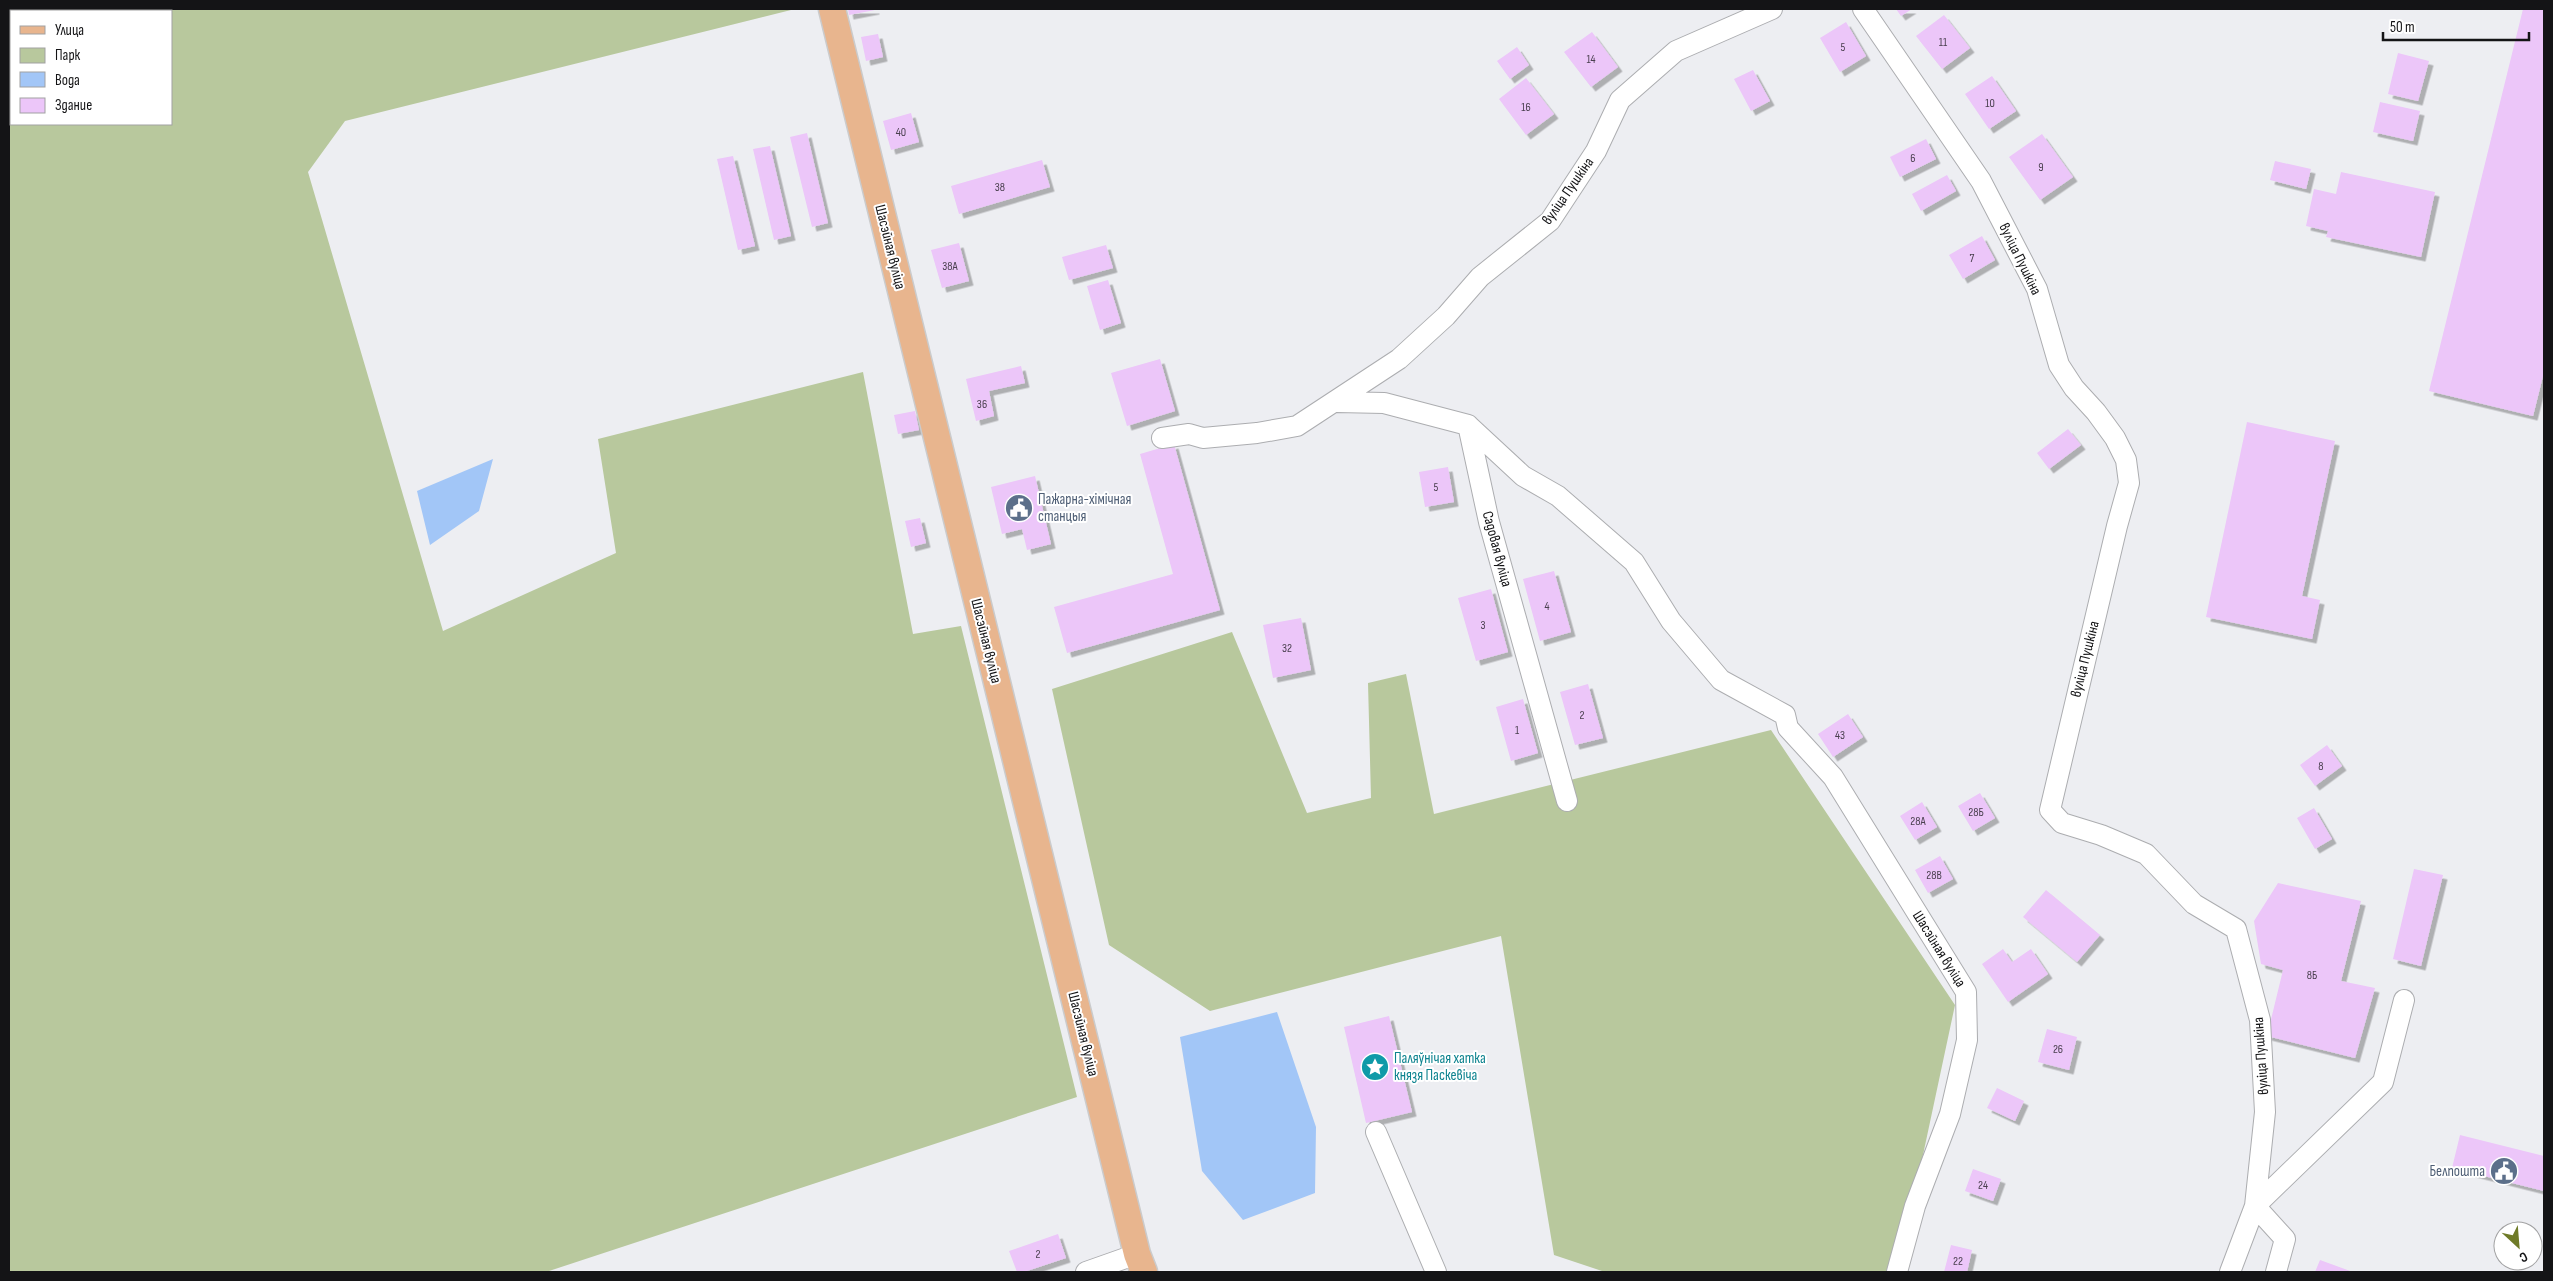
<svg xmlns="http://www.w3.org/2000/svg" width="2553" height="1281" viewBox="0 0 2553 1281" font-family="'Sofia Sans Condensed',sans-serif">
<defs>
<filter id="shadow"><feDropShadow dx="4.5" dy="4.5" stdDeviation="0" flood-color="#0004"/></filter>
</defs>
<rect width="100%" height="100%" fill="#edeef2"/>
<path fill="#b8c89d" fill-rule="evenodd" d="M9,9H795L345,121L308,172L443,631L616,553L598,439L863,372L913,634L961,626L1077,1097L546,1272H9ZM11,11H171V124H11Z
M1232,632L1307,813L1371,798L1368,683L1406,674L1434,814L1771,730L1955,1005L1898,1272H1605L1554,1255L1501,936L1210,1011L1109,945L1052,689Z"/>
<path fill="#a2c6f7" d="M493,459L479,511L430,545L417,491Z
M1277,1012L1316,1127L1315,1193L1243,1220L1202,1171L1180,1037Z"/>
<path fill="#ecc6f9" filter="url(#shadow)" d="M848,9H875V10L849,15Z
M1896,9H1912L1901,16Z
M2523,9H2544V372L2533,416L2429,391Z
M1944,15L1970,48L1942,69L1916,36Z
M1846,22L1866,56L1840,72L1820,38Z
M1592,32L1618,67L1591,87L1564,52Z
M878,34L883,57L866,61L861,37Z
M1517,47L1529,65L1510,79L1497,61Z
M2398,53L2429,61L2418,101L2388,94Z
M1753,70L1770,101L1751,111L1734,79Z
M1992,76L2016,111L1989,129L1965,94Z
M1526,78L1554,114L1526,135L1499,99Z
M2380,102L2420,111L2413,141L2373,132Z
M911,113L919,142L891,150L883,121Z
M807,133L828,223L812,227L790,137Z
M2042,134L2073,177L2040,200L2009,157Z
M1926,139L1936,159L1900,177L1890,157Z
M770,146L791,236L774,240L753,149Z
M733,156L755,246L738,250L717,159Z
M1042,160L1050,187L959,214L951,186Z
M2275,161L2311,169L2306,189L2270,180Z
M2341,172L2435,192L2421,257L2326,237L2328,231L2306,226L2314,189L2336,194Z
M1947,175L1956,191L1921,211L1912,194Z
M1982,236L1995,260L1963,279L1949,255Z
M959,243L969,281L942,288L931,250Z
M1106,245L1113,268L1069,280L1062,257Z
M1108,280L1121,323L1100,330L1087,286Z
M1160,359L1175,411L1127,426L1111,373Z
M1021,366L1025,383L989,391L994,416L976,421L966,379Z
M915,411L919,430L898,434L894,415Z
M2247,422L2335,441L2302,596L2320,600L2312,639L2206,617Z
M2068,429L2081,445L2049,469L2037,453Z
M1174,444L1220,610L1067,653L1054,607L1173,574L1140,454Z
M1448,467L1454,502L1425,507L1419,472Z
M1035,476L1051,544L1027,550L1022,529L1002,534L991,487Z
M920,518L926,543L911,547L905,521Z
M1554,571L1571,632L1540,641L1523,579Z
M1491,589L1508,652L1476,661L1458,598Z
M1301,618L1311,670L1273,678L1263,625Z
M1588,684L1603,738L1575,745L1560,692Z
M1523,699L1538,753L1511,761L1496,707Z
M1848,714L1863,737L1833,757L1818,734Z
M2327,745L2342,766L2315,786L2300,765Z
M1980,793L1995,818L1973,831L1958,806Z
M1922,802L1937,827L1915,840L1900,816Z
M2314,808L2332,839L2315,849L2297,818Z
M1940,856L1953,879L1928,893L1915,870Z
M2414,869L2443,875L2421,966L2393,959Z
M2278,883L2361,901L2341,981L2375,988L2355,1058L2267,1036L2283,970L2261,964L2254,921Z
M2046,890L2100,935L2077,962L2023,917Z
M2003,949L2012,962L2031,949L2048,974L2008,1002L1982,964Z
M1389,1016L1412,1112L1366,1123L1344,1027Z
M2047,1029L2077,1037L2069,1070L2038,1062Z
M1997,1088L2024,1101L2015,1121L1987,1108Z
M2460,1135L2544,1156V1191L2452,1168Z
M1973,1169L2001,1179L1993,1201L1965,1191Z
M1058,1234L1066,1258L1024,1272H1017L1009,1251Z
M1951,1245L1972,1250L1967,1272H1944Z
M2320,1260L2353,1272H2315Z"/>
<g fill="none" stroke-linecap="round" stroke-linejoin="round">
<defs>
<path id="minor" d="M1863,9L1981,181L2037,289L2059,365L2074,388L2096,412L2115,438L2126,460L2129,483L2117,526L2050,810L2062,823L2101,835L2146,854L2194,904L2236,929L2260,1020L2265,1112L2255,1206L2230,1272
M1337,402L1384,403L1468,425L1489,522L1567,801
M1468,425L1523,476L1558,496L1634,562L1671,621L1721,680L1785,715L1788,728L1833,777L1966,992L1967,1040L1950,1114L1915,1206L1897,1272
M1162,438L1189,434L1203,438L1257,433L1297,426L1399,359L1446,316L1480,277L1550,221L1596,151L1620,100L1676,51L1772,9
M1376,1132L1436,1272
M1086,1272L1137,1254
M2276,1272L2285,1239L2255,1206L2383,1082L2404,1000"/>
<path id="major" d="M832,9L1137,1254L1144,1272"/>
</defs>
<use href="#minor" stroke="#acadb0" stroke-width="22"/>
<use href="#major" stroke="#cbcbcc" stroke-width="29"/>
<use href="#minor" stroke="#fff" stroke-width="20"/>
<use href="#major" stroke="#e8b58e" stroke-width="26"/>
</g>
<defs>
<symbol id="civic-disc" viewBox="-11 -11 22 22"><circle r="9.5" fill="#5c6f8a" stroke="#fff"/><path d="M-.6-6.5H3V-4.5H.6V-3L4-1V1h2V6H-6V1h2V-1L-.6-3ZM-1.2 2.5V6h2.4V2.5Z" fill="#fff"/></symbol>
<symbol id="sight-disc" viewBox="-11 -11 22 22"><circle r="9.5" fill="#0f9aa8" stroke="#fff"/><path d="M0-6L1.8-2.2L6-1.7L2.9 1.2L3.7 5.4L0 3.3L-3.7 5.4L-2.9 1.2L-6-1.7L-1.8-2.2Z" fill="#fff"/></symbol>
</defs>
<g fill-rule="evenodd">
<use href="#civic-disc" x="1003" y="492" width="32" height="32"/>
<use href="#sight-disc" x="1359" y="1051" width="32" height="32"/>
<use href="#civic-disc" x="2488" y="1155" width="32" height="32"/>
</g>
<g text-anchor="middle" dominant-baseline="central" stroke-width="4" stroke-linejoin="round" paint-order="stroke">
<g font-size="12" fill="#4a404f">
<text x="1943" y="42">11</text>
<text x="1843" y="47">5</text>
<text x="1591" y="59">14</text>
<text x="1990" y="103">10</text>
<text x="1526" y="107">16</text>
<text x="901" y="132">40</text>
<text x="1913" y="158">6</text>
<text x="2041" y="167">9</text>
<text x="1000" y="187">38</text>
<text x="1972" y="258">7</text>
<text x="950" y="266">38А</text>
<text x="982" y="404">36</text>
<text x="1436" y="487">5</text>
<text x="1547" y="606">4</text>
<text x="1483" y="625">3</text>
<text x="1287" y="648">32</text>
<text x="1582" y="715">2</text>
<text x="1517" y="730">1</text>
<text x="1840" y="735">43</text>
<text x="2321" y="766">8</text>
<text x="1976" y="812">28Б</text>
<text x="1918" y="821">28А</text>
<text x="1934" y="875">28В</text>
<text x="2312" y="975">8Б</text>
<text x="2058" y="1049">26</text>
<text x="1983" y="1185">24</text>
<text x="1038" y="1254">2</text>
<text x="1958" y="1261">22</text>
</g>
<g font-size="15" fill="#141416" stroke="#fff">
<text transform="translate(1568 191) rotate(-55)">вуліца Пушкіна</text>
<text transform="translate(890 247) rotate(76)">Шасэйная вуліца</text>
<text transform="translate(2020 259) rotate(64)">вуліца Пушкіна</text>
<text transform="translate(1497 549) rotate(75)">Садовая вуліца</text>
<text transform="translate(986 641) rotate(76)">Шасэйная вуліца</text>
<text transform="translate(2085 659) rotate(-76)">вуліца Пушкіна</text>
<text transform="translate(1939 949) rotate(58)">Шасэйная вуліца</text>
<text transform="translate(1083 1034) rotate(76)">Шасэйная вуліца</text>
<text transform="translate(2261 1056) rotate(-94)">вуліца Пушкіна</text>
</g>
<g font-size="15" fill="#4e5e75" stroke="#fff" text-anchor="start">
<text x="1038" y="499">Пажарна-хімічная<tspan x="1038" dy="17">станцыя</tspan></text>
<text x="2485" y="1171" text-anchor="end">Белпошта</text>
</g>
<g font-size="15" fill="#0d838f" stroke="#fff" text-anchor="start">
<text x="1394" y="1058">Паляўнічая хатка<tspan x="1394" dy="17">князя Паскевіча</tspan></text>
</g>
</g>
<rect width="2553" height="1281" fill="none" stroke="#141416" stroke-width="20"/>
<rect x="10" y="10" width="162" height="115" fill="#ffffff" stroke="#a1a1a2"/>
<rect x="20" y="26" width="25" height="8" fill="#e8b58e" stroke="#a1a1a2"/>
<text x="55" y="35" font-size="15" fill="#141416">Улица</text>
<rect x="20" y="48" width="25" height="15" fill="#b8c89d" stroke="#a1a1a2"/>
<text x="55" y="60" font-size="15" fill="#141416">Парк</text>
<rect x="20" y="72" width="25" height="15" fill="#a2c6f7" stroke="#a1a1a2"/>
<text x="55" y="85" font-size="15" fill="#141416">Вода</text>
<rect x="20" y="98" width="25" height="15" fill="#ecc6f9" stroke="#a1a1a2"/>
<text x="55" y="110" font-size="15" fill="#141416">Здание</text>
<g transform="translate(2518 1246) rotate(154)"><circle r="24" fill="#ffffff" stroke="#a1a1a2"/>
<path d="M0-4L9 19L0 12L-9 19Z" fill="#6f7b28"/>
<text y="-8" font-size="14" font-weight="bold" text-anchor="middle" fill="#141416">С</text>
</g>
<path d="M2383 32v8h146v-8" fill="none" stroke="#141416" stroke-width="2.5"/>
<text x="2390" y="32" font-size="15" fill="#141416" stroke="#ffffff" stroke-width="4" paint-order="stroke">50 m</text>
</svg>
